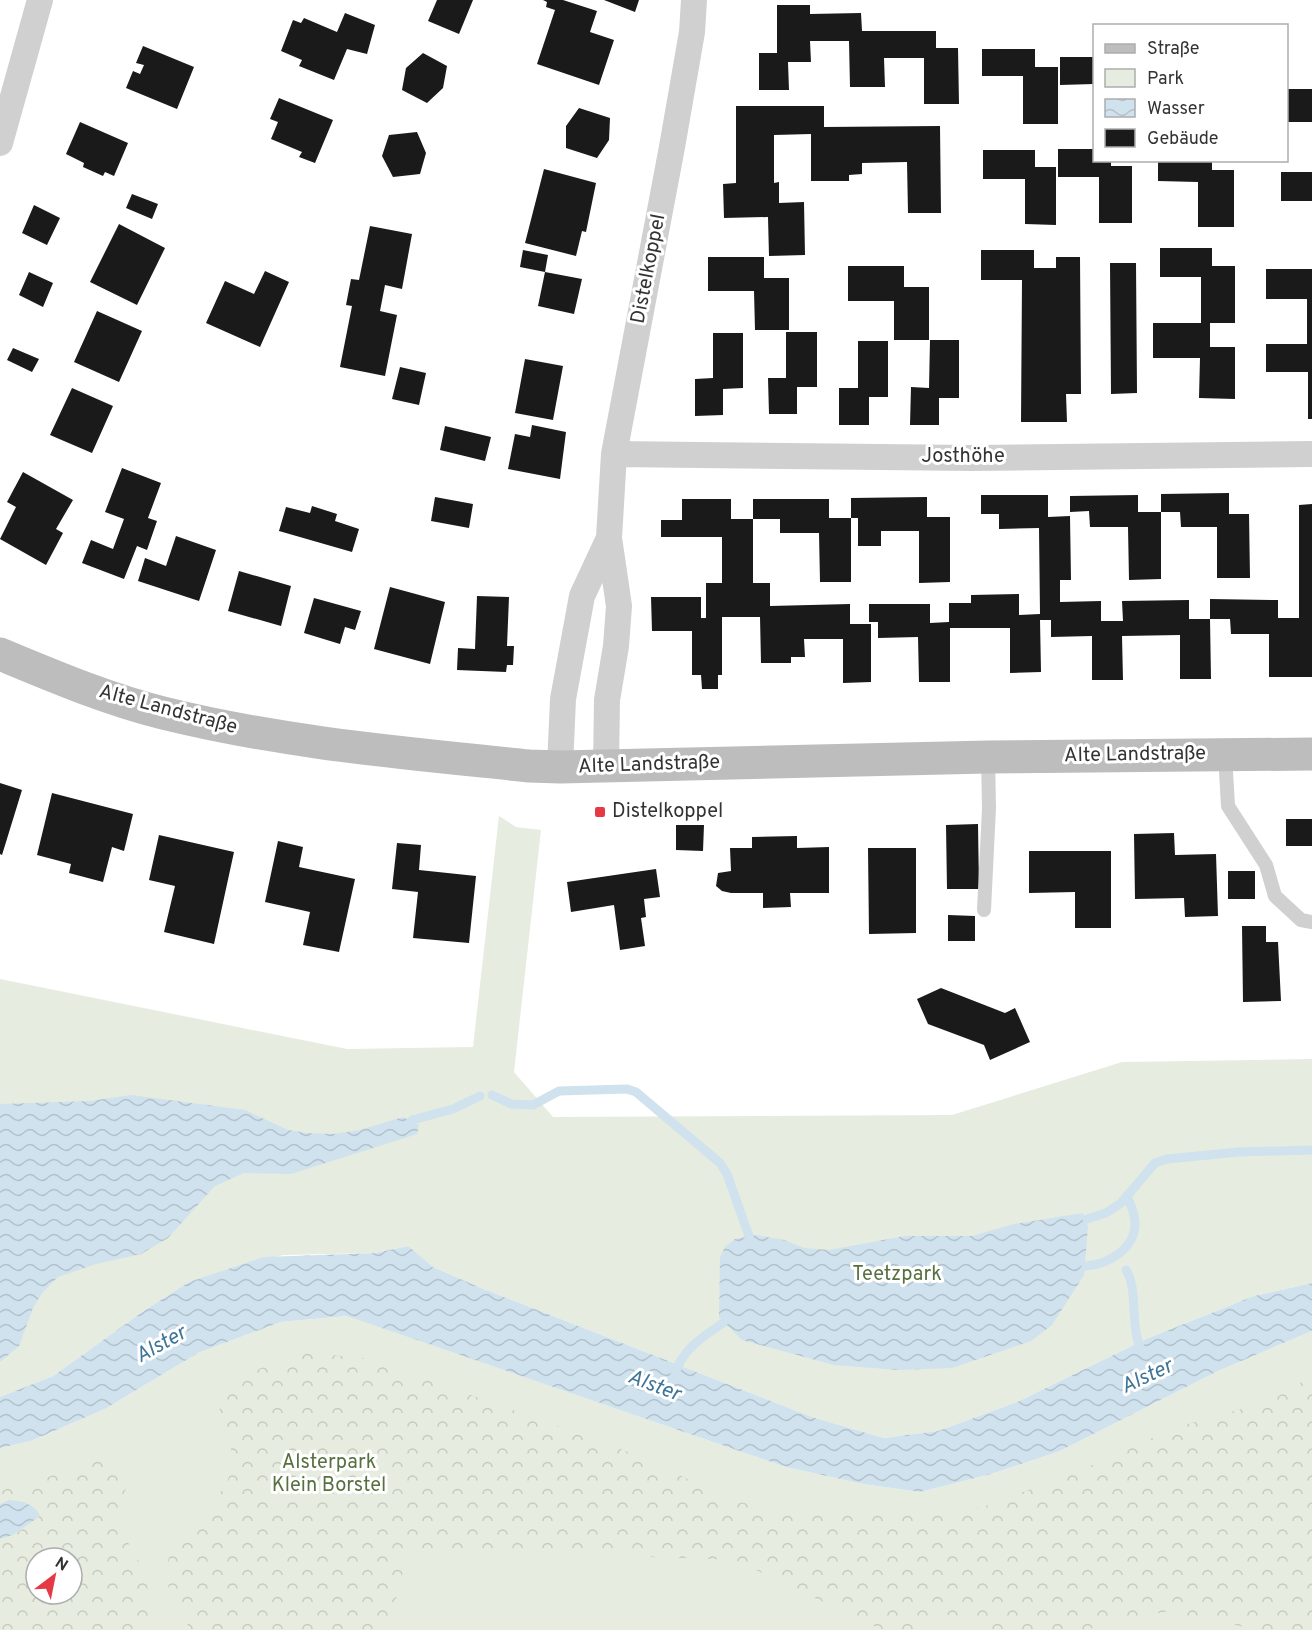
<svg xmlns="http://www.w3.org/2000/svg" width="1312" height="1630" viewBox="0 0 1312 1630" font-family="Overpass,sans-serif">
<defs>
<pattern id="forest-crowns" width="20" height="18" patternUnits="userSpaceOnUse" patternTransform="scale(1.5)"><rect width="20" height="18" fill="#e6ecdf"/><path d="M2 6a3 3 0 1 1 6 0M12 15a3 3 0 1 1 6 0" fill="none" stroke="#c6cbc0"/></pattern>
<pattern id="water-waves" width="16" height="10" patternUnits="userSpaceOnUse" patternTransform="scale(1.5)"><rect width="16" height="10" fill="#cfe2ee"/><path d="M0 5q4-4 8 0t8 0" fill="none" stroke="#b2c2cd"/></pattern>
</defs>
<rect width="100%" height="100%" fill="#fff"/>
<path fill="#e6ecdf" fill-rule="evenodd" d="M499,816L516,827L541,830L514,1072L553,1117L952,1115L1122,1062L1312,1059V1283L1254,1296L1146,1339L1017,1402L938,1431L884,1438L812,1417L481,1288L433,1267L407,1246L375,1253L283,1255L189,1282L145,1310L53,1376L0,1397V979L347,1049L473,1047Z
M348,1316L786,1467L863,1484L920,1492L991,1474L1060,1451L1218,1371L1312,1331V1630H0V1448L31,1441L105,1409L198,1353L281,1322ZM36,1558H72V1594H36Z"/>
<path fill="url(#forest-crowns)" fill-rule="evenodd" d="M305,1352L369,1359L603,1442L653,1462L730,1500L796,1514L925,1515L985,1506L1079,1471L1174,1428L1270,1401L1312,1376V1630H1261L1166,1612L1125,1618L1086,1630H987L967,1618L947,1615L919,1630H882L735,1560L409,1548L388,1630H190C185,1617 170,1594 168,1585C157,1527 227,1513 232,1464C234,1448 221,1415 216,1397L226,1381Z
M99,1456L117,1460L128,1485C106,1527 124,1529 141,1566C150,1585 150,1609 151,1630H0V1539L13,1535L36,1521L0,1504V1491L64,1472ZM36,1558H72V1594H36Z"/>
<path fill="url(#water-waves)" d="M131,1095L245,1110L288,1130L307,1133L333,1134L360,1130L403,1117L419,1125L417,1134L291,1174L244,1173L215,1186L168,1238L141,1254L96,1264L58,1277L42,1293L33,1308L19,1346L0,1362V1104L90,1101Z
M1083,1213L1088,1227L1084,1275L1052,1325L1031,1341L952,1368L899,1370L834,1365L742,1340L719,1317L720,1257L725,1247L735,1239L756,1235L784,1240L804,1248L829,1250L905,1236H972L1014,1224Z
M408,1246L433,1267L481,1288L812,1417L884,1438L938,1431L1017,1402L1146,1339L1254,1296L1312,1283V1331L1218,1371L1060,1451L991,1474L920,1492L863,1484L786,1467L347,1316L281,1322L198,1353L105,1409L31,1441L0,1448V1397L53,1376L145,1310L189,1282L264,1257L375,1253Z
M9,1500C22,1501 35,1504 40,1516L13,1535L0,1539V1504Z"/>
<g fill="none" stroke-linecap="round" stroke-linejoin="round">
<path stroke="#cfe2ee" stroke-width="9" d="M492,1095L511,1104L533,1105L559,1091L627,1089L636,1092L720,1163L727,1174L749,1236
M412,1120L453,1109L480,1096
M1087,1219L1106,1213L1121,1203L1155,1163L1167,1159L1239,1152L1312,1150
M1086,1266C1109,1264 1135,1249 1135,1223C1135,1213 1130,1204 1127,1195
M1126,1270C1139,1291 1129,1326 1142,1352
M675,1374C682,1349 703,1337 723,1323"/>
</g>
<path fill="#1a1a1a" d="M437,0H473L459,34L428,21Z
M543,0H563L597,11L590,32L614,40L599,85L537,64L555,10L546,7L547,2Z
M604,0H639L635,12Z
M777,5H810V14L861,13L862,31H936V48H958L959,104H924V58H884L885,87H850L849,41H810L811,62H788L789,90H759V53H777Z
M345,13L375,25L367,54L347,49L334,80L299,66L302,60L281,51L293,20L301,23L304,18L337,32Z
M143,46L194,67L177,109L126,88L133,71L140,74L144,65L136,63Z
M982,49H1035V67H1058V124H1023V76H982Z
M423,53L447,66L443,88L427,103L402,90L406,68Z
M1060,57H1094V84L1060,85Z
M1286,89H1312V122H1286Z
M279,98L333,120L315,163L299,157L302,152L271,139L278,122L270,119Z
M736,106H824V127L940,126L941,213H908L907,162L862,163V174L849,175V181H811V134L774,135V183L779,182V203L804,202L805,255L769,256L768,217L724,218L723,184L736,183Z
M579,108L610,118L609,140L597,158L566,148V126Z
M80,122L128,143L114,176L105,172L103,176L83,167L84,163L66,154Z
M417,132L426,153L420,174L393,177L382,156L389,135Z
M1058,149H1094V160H1111V166H1132V223H1099V177H1058Z
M983,150H1035V167H1056V225L1025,224V179H983Z
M1158,160H1212V170H1234V227H1198V182L1158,181Z
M544,169L596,183L586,232L582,231L576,256L525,243Z
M1281,172H1312V201H1281Z
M132,194L158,204L152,219L126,208Z
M34,205L60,218L47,245L22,233Z
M119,224L165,248L137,305L90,282Z
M370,226L412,234L402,289L385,285L380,311L397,315L385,376L340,367L352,306L346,305L351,279L359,280Z
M1160,248H1212V266H1235V323H1210V347H1235V399L1199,398L1200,358H1153V323H1201V277H1160Z
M523,250L548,255L545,272L582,279L574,314L538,306L545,272L520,267Z
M981,250H1034V268H1056V257H1080L1081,394H1066L1067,422H1021L1022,280H981Z
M708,257H764V278H789V330H755L754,291H708Z
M1110,263H1136L1137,393L1111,394Z
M848,266H904V287H929V340H894V301H848Z
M1266,269H1312V419H1308V372H1266V344H1307V299H1266Z
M265,271L289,282L260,347L206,323L225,281L254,294Z
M29,272L53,283L43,307L19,295Z
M97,311L142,331L119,382L74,362Z
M786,332H817V387H797V414H769L768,378H786Z
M713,333H743V388L723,389V415L695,416V379L713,378Z
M930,340H959V398H939V425H910L911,387L929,388Z
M858,341H888V397H869V425H839V388H858Z
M13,348L39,359L32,372L7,360Z
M525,359L563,366L553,420L515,413Z
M400,367L426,373L419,405L392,399Z
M72,388L113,406L92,453L50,435Z
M532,425L566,432L560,479L508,469L515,434L530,437Z
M445,426L491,437L485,461L440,450Z
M122,468L161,483L148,518L157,521L147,550L137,546L124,579L82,563L91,540L113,549L124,519L105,512Z
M23,472L73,500L56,529L63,533L46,565L0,539L16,507L7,502Z
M1229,493V514H1249L1250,578H1217V527H1181L1180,512H1161V579L1129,580L1128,527H1090L1089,511L1070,512V496L1138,495V512H1161V494Z
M981,495H1048V517L1070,516L1071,580H1060V602L1101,601V621H1123L1122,601L1189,600V619H1210L1211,679H1180V635L1122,636L1123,680H1092V636L1051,637V620H1040L1041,672L1010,673V628H950V682H919L918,637L878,638V622H869V604H930V623L949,622V603H971V595L1019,594V615L1040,614L1039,528L999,529V514H981Z
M435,497L473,504L469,528L431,521Z
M927,497V517H950V582L919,583V531H881V546H858V518H851V498Z
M682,499H731V519H753V583H770V606L850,604V624H871V682L843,683V639H804L805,657H791V663H761L760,617H722V675H718V689H702L701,675H692V631H652L651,597H701V618H706V583H722V537H661V520H682Z
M753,499H829V518H851V582H820L819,533H780V519H753Z
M1312,504V677H1269V634H1231L1230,619H1210V599L1278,600V618H1299V505Z
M312,506L337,514L335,521L359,529L352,552L279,531L286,507L310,513Z
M176,536L216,550L199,601L138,581L145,558L166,566Z
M239,571L291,586L281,626L228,611Z
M390,587L445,602L430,664L374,649Z
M477,596L509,597L507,646H514L513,665H507L506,672L457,670L458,648L475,649Z
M314,598L361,611L355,630L345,627L340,644L304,633Z
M0,783L22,790L2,855L0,854Z
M52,793L133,814L124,851L112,847L103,882L69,873L71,864L37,855Z
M1286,819H1312V846H1286Z
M978,824L979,889H947L946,825Z
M676,825H704L703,851L676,850Z
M1174,833L1175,855L1216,854L1218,916L1185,917L1184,898L1135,899L1134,834Z
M159,835L234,852L214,944L164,932L175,886L149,880Z
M797,836V848L829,847V893H790L791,907L763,908V893H731L722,891L716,886L718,873L731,871L730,848H752V837Z
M278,841L303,847L299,867L355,879L339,952L303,945L310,912L265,902Z
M397,843L421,845L419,870L476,876L469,943L413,938L418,892L392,889Z
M868,848H916V933L869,934Z
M1029,851H1111V928H1075V892L1029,893Z
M656,869L660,897L644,899L646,917L641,918L645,946L620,950L614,905L571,912L567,882Z
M1228,871H1255V899H1228Z
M948,915L975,916V941H948Z
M1242,926H1266V942H1278L1281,1001L1243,1002Z
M941,988L1005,1013L1015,1008L1030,1042L990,1060L984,1045L928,1024L917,999Z"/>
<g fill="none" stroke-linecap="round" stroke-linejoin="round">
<path stroke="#d0d0d0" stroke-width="14" d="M1225,754L1228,806L1266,865L1275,896L1301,920L1312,922
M984,910L989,808L988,757"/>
<path stroke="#d0d0d0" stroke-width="26" d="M0,143L40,0
M614,454L973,458L1312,454
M560,767L563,699L582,596L609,538
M606,767L607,700L616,646L619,606L609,538L614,454L672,147L692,32L694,0"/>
<path stroke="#bdbdbd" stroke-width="33" d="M0,654C53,676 107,699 163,713C284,743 406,753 529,766L560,767L988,757L1312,754"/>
</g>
<rect fill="#e63946" stroke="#fff" stroke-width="2" x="594" y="806" width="12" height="12" rx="3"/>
<g text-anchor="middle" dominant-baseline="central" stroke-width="6" stroke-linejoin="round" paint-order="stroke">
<g font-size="20" fill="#333" stroke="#fff">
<text transform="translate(649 269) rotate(-79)">Distelkoppel</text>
<text x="963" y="457">Josthöhe</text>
<text transform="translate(168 710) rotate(15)">Alte Landstraße</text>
<text transform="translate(1135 755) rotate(-1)">Alte Landstraße</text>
<text transform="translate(649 765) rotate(-2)">Alte Landstraße</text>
</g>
<g font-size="20" fill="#333" stroke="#fff" text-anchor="start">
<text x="612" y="812">Distelkoppel</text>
</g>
<g font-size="20" fill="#56703f" stroke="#fff">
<text x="897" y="1275">Teetzpark</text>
<text x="329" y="1463">Alsterpark<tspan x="329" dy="23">Klein Borstel</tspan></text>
</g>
<g font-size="21" font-style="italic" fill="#3f7597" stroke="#fff">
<text transform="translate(161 1345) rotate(-29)">Alster</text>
<text transform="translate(1147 1377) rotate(-25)">Alster</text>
<text transform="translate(654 1386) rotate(21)">Alster</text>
</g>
</g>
<rect x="1093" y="24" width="195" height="138" fill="#ffffff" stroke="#adadad" stroke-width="1.5"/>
<rect x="1105" y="44" width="30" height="9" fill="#bdbdbd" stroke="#adadad" stroke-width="1.5"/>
<text x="1147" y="54" font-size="18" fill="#333333">Straße</text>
<rect x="1105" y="69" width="30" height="18" fill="#e6ecdf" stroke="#adadad" stroke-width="1.5"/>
<text x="1147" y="84" font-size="18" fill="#333333">Park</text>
<rect x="1105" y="99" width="30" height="18" fill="url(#water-waves)" stroke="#adadad" stroke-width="1.5"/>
<text x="1147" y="114" font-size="18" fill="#333333">Wasser</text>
<rect x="1105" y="129" width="30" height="18" fill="#1a1a1a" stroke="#adadad" stroke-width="1.5"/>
<text x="1147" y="144" font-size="18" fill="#333333">Gebäude</text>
<g transform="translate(54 1576) rotate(32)"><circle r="28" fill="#ffffff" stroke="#adadad" stroke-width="1.5"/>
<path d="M0-4.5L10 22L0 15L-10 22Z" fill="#e63946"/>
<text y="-9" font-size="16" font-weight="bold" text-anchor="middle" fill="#333333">N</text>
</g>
</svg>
